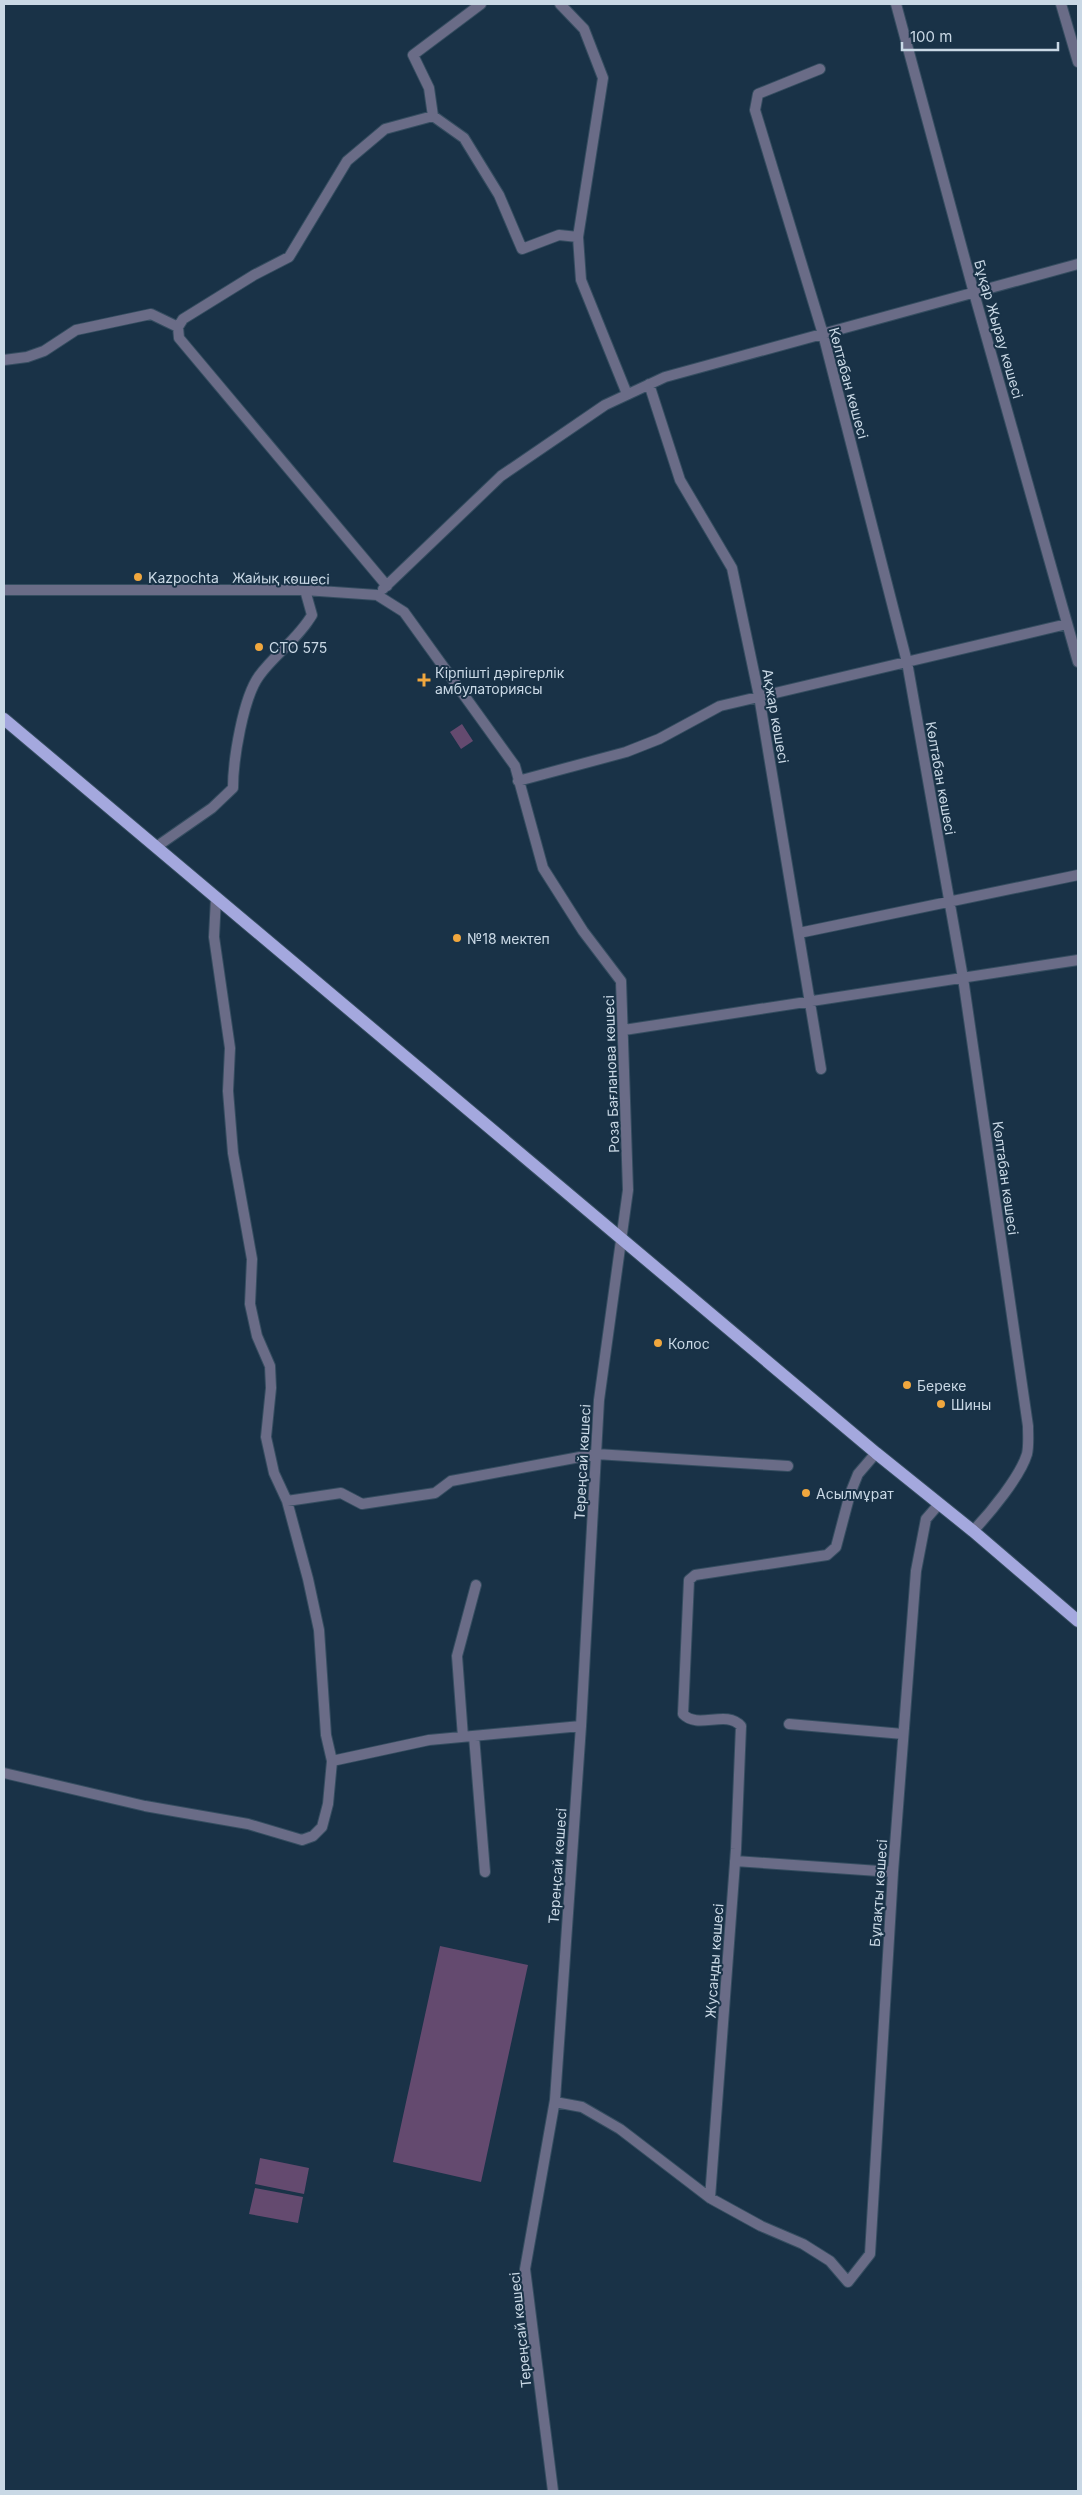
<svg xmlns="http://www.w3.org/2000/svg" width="1082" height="2495" viewBox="0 0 1082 2495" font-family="Inter,sans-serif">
<rect width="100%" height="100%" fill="#193247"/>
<path fill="#644a6f" d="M462,724L473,741L461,749L450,732Z
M440,1946L528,1965L481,2182L393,2162Z
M260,2158L309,2168L304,2194L255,2184Z
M255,2188L303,2197L298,2223L249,2214Z"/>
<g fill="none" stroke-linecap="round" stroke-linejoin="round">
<defs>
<path id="minor" d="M560,4L584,29L603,78L578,237L581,280L627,394
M896,4L974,293L1078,662
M1061,4L1078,62
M820,69L758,94L755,110L823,334L907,662L963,978L1028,1426C1028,1435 1029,1445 1027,1454C1020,1477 990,1513 973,1531
M433,116L464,138L499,195L522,249L559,235L578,237
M4,360L27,357L44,351L76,330L151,314L178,327
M649,384L680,480L732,568L759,696L821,1069
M387,586L179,338L178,327L183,319L254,275L289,257L347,161L385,129L433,116L429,88L413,55L481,4
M383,589L501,476L605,405L665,377L1078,264
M4,590H305L377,595L404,612L515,766L543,868L583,931L621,981L628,1190L599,1400L581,1726L555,2100L525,2269L553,2491
M518,781L626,752L659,739L720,706L1067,624
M156,847L212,808L233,788C233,760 243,698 259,676C275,654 298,639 312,615L305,590
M216,898L214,937L230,1048L228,1091L233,1153L252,1259L250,1304L257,1336L270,1366L271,1388L266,1437L274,1473L287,1501L341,1493L362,1504L435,1493L451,1481L596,1454L788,1466
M799,933L1078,875
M624,1030L1078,960
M789,1724L903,1734
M474,1736L485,1872
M463,1737L457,1656L476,1585
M332,1761L429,1740L581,1726
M4,1773L145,1806L248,1824L302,1840L313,1836L322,1827L328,1804L332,1761L326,1735L319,1630L308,1579L287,1501
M735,1861L893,1872
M555,2102L582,2107L620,2129L710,2198L761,2226L803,2244L830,2261L848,2282L870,2254L893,1872L916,1571L926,1519L939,1504
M710,2198L736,1849L741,1726C726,1709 698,1730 683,1714L689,1580L695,1575L827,1555L836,1547L850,1494L858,1474L876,1453"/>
<path id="major" d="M4,719L876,1453L973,1531L1078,1621"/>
</defs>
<use href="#minor" stroke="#354d60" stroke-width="12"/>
<use href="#major" stroke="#354d60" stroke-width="14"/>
<use href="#minor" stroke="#6a6c87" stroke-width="10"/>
<use href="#major" stroke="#a4a8de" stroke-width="12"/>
</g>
<g fill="#f0a73e" stroke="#193247" stroke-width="2">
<circle cx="138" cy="577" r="5"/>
<circle cx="259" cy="647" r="5"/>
<path d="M421.5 672.5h5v5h5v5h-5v5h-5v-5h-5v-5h5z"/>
<circle cx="457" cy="938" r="5"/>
<circle cx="658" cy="1343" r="5"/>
<circle cx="907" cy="1385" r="5"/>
<circle cx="941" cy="1404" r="5"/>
<circle cx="806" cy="1493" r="5"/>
</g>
<g text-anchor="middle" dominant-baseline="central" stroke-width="4" stroke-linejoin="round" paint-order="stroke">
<g font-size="14" fill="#c9d8e5" stroke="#193247">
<text transform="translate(999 329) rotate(74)">Бұқар Жырау көшесі</text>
<text transform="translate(849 383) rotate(75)">Көлтабан көшесі</text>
<text transform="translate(281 578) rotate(1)">Жайық көшесі</text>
<text transform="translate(776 716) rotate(80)">Ақжар көшесі</text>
<text transform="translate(941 778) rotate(80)">Көлтабан көшесі</text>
<text transform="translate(611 1074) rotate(-92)">Роза Бағланова көшесі</text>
<text transform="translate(1006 1178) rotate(82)">Көлтабан көшесі</text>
<text transform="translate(582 1462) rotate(-87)">Тереңсай көшесі</text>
<text transform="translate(557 1866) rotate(-86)">Тереңсай көшесі</text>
<text transform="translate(878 1893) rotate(-86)">Бұлақты көшесі</text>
<text transform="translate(714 1961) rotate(-86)">Жусанды көшесі</text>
<text transform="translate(520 2330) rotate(-96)">Тереңсай көшесі</text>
</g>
<g font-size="14" fill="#c9d8e5" stroke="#193247" text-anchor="start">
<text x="148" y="577">Kazpochta</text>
<text x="269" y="647">СТО 575</text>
<text x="435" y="672">Кірпішті дәрігерлік<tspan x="435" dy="16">амбулаториясы</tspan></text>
<text x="467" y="938">№18 мектеп</text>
<text x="668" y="1343">Колос</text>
<text x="917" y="1385">Береке</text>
<text x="951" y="1404">Шины</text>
<text x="816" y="1493">Асылмұрат</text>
</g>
</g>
<rect width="1082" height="2495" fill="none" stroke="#c9d8e5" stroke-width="10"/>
<path d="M902 42v8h156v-8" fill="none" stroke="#c9d8e5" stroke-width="2.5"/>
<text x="910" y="42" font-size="15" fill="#c9d8e5" stroke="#193247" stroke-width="4" paint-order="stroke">100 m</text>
</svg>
